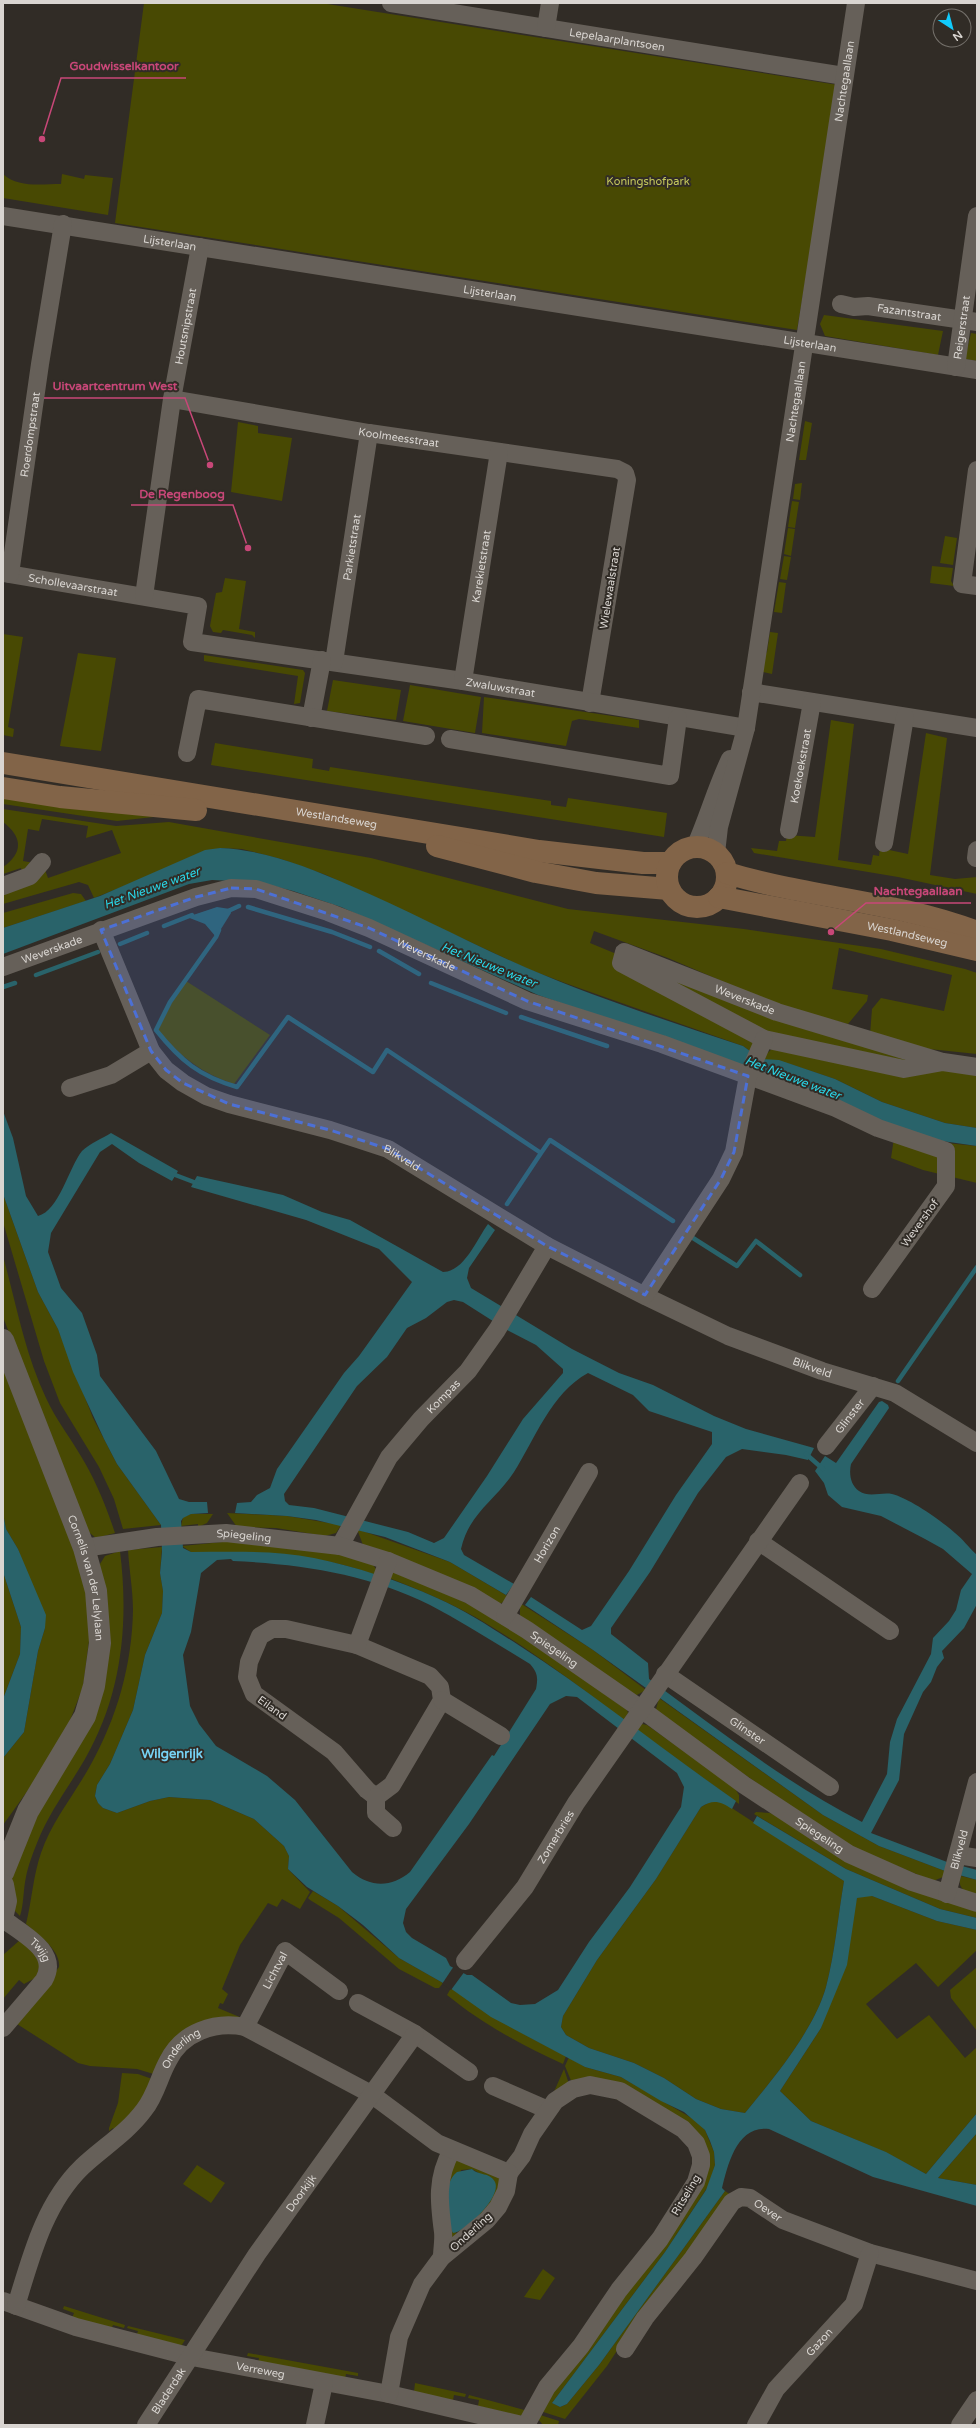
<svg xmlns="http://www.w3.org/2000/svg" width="980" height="2428" viewBox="0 0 980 2428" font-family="'Varela Round',sans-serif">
<rect width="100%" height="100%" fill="#312c26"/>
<path fill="#484903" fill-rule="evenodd" d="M144,3H321L838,85L797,330L115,223Z
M3,174C18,188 41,184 61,184L62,174L84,179L85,175L113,178L108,215L3,198Z
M824,315L943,331L938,355L825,336L820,324Z
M971,333L977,334V361L965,359Z
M805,421L812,423L806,460H799Z
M238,422L258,426V433L292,438L282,501L231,492Z
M802,483L800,500L793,499L795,484Z
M792,501L799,502L795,528L788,527Z
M788,528L795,529L791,556L784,554Z
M945,536L957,538L953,565L940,563Z
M784,556L791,557L787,580L780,579Z
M932,566L953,568L951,581L954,586L930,583Z
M225,578L246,581L239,629L255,632V638L252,635L223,630L221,633L213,632L210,626L216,593L222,592Z
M779,582L786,583L782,613L774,612Z
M770,632L778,633L772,674L763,672V657L767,652Z
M3,634L23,637L8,727L14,729L13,737L3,735Z
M78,653L116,658L101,751L60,746Z
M204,655L303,670L305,673L300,703L294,704L298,676L204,661Z
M333,680L401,690L396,720L327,711Z
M410,685L481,697L475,733L403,721Z
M484,697L639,720V728L579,719L572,721L566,746L482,733Z
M831,720L854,724L838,860L871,865L873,855L879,856L880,848L908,854L926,733L947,738L930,875L955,879L977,877V894L898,877L754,853L751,848L777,851L779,841H786L787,835L815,837Z
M215,743L313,759L312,768L329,771L330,767L551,801V805L566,807L568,798L667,813L664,837L211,765Z
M3,797L163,816L117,821L3,804Z
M3,809L116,826L169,822L371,858L568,909L744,929L881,949L965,969L977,973V1054L929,1049L870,1035L872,1009L881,998L944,1011L952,975L839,948L832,989L868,995L867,1001L848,1024L785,1008L668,958L594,931L590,943L619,955L754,1039L753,1053L743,1046L565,983L528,969L326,875L281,859L242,849L220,848L94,898L88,885L79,882L3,904V892L44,867L48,878L121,853L112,830L86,838L88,826L42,819L39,831L28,829L23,861L34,863L23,874L21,868L3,874V867C23,853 23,837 3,822Z
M73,893L81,894L86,901L3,928V913Z
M626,963L924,1063L910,1064L776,1037Z
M186,981L270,1035L234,1084C203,1074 179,1056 158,1030L172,1002Z
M774,1047L931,1070L977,1073V1128L945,1123L882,1102L835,1079L790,1064L761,1059Z
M894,1138L977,1146V1183L923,1170L891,1158Z
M3,1194L38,1292L58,1329L93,1418L117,1464L161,1525L123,1529L114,1499L99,1467L60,1403L44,1361L3,1222Z
M3,1256C16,1303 25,1354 46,1398C57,1422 73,1441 85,1463C98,1486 107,1509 115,1533L96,1538L85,1529L3,1317Z
M3,1367L72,1543L88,1595L90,1633L83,1687L67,1728L36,1779L3,1825V1758L24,1732L38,1651L45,1628L18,1549L6,1529L3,1513Z
M227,1513L287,1516L341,1525L336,1533L325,1536L276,1528L237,1527Z
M191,1514H213L207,1523L198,1527V1524L181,1526L183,1517Z
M357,1529L450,1562L509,1597L499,1605C455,1579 411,1561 363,1545Z
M233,1541L310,1548L371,1562L376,1569L375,1575C316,1553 253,1552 191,1552L182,1546Z
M162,1547L160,1573L163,1591L162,1613L145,1655L133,1710L110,1764L97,1785L95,1796L98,1803L103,1808L117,1813L150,1801L169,1797L210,1800L254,1819L284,1846L289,1856L288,1869L310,1892L300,1909L282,1899L277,1907L268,1903L240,1945L222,1989L228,1994L223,2004L220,2003L218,2008L242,2018L216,2021L157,2075L137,2069L90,2066L78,2063L17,2024L59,1967C61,1950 38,1935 26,1924C32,1900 33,1876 41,1853C52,1821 74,1795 90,1766C117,1718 132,1665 133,1610C133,1590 129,1569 128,1550Z
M120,1551C129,1623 122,1695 85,1759C69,1787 49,1812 37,1843C33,1853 28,1866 26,1877C23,1890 24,1904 20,1916L14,1910L11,1881L37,1814L76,1748L100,1564L105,1556Z
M398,1571L427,1583L499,1620L627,1710L628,1713L624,1720C577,1685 529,1648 477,1618C449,1602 419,1590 389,1578L390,1574Z
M3,1572L21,1627L20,1654L3,1699Z
M520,1603L593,1650L646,1690L633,1697L520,1618Z
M659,1698L823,1815L879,1846L945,1871L943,1877L933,1881L849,1846L655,1713Z
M642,1724L647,1725L734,1787L739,1795V1804L637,1730Z
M712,1801H721L844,1881C838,1916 835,1953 826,1987C814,2030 773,2079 745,2113L721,2109L696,2099L664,2078L634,2063L589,2048L566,2035L561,2027L563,2016L597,1960L656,1879L701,1807Z
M756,1812L770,1813L977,1910V1918L940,1909L846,1869L754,1814Z
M961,1876L977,1880V1895C967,1893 956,1889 961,1876Z
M313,1891L338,1906L399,1958L443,1983L439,1988H435L399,1969L339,1918L310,1900L308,1898Z
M866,1895L872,1896L937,1921L977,1930V1950L938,1987L916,1963L866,2004L897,2039L929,2015L965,2058L977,2047V2113L926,2174L885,2152L811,2121L780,2091L821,2028L857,1898Z
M20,1940L29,1946L40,1962L37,1977L24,1984L19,1980L3,1999V1955Z
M977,1967V2031L951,1998L950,1990Z
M451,1988L529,2037L566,2056L563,2064C520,2044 484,2025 447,1995Z
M569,2057L585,2067L621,2077L695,2120L705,2130L714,2152L715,2165L709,2185L665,2252L552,2403L560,2407L567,2404L599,2365L725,2191L731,2195L637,2320L607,2366L565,2419L537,2410L701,2184L690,2126L572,2083L565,2066Z
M564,2069L569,2084L553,2094Z
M122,2073L138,2074L155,2080L117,2133L113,2128L109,2131V2128L118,2103Z
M977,2133V2185L938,2178Z
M455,2159L499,2175V2198L447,2248L443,2204ZM472,2169L484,2176L487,2206L456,2234L461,2170Z
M197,2165L225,2183L211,2203L183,2184Z
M543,2269L555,2278L540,2300L524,2297Z
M64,2306L125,2325L124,2328L113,2325L111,2330L72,2318L74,2313L63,2309Z
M128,2326L185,2340L180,2348L136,2337L138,2331L127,2328Z
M248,2353L358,2373V2376L346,2374L345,2379L258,2364L259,2358L247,2356Z
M415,2383L466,2394L465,2397L454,2395L453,2400L414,2392Z
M469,2395L528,2411L520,2416L478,2406L479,2400L468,2398Z
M537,2414L559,2421L558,2425H543L538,2419Z"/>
<path fill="#29636a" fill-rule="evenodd" d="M220,848C265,850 308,867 349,885C410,911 467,942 527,968C597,998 671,1022 743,1046L761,1059L779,1060L835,1079L882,1102L945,1123L977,1128V1146L942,1141L915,1134L744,1067L538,995L341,907L293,891L258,882L212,880L189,884L3,954V928L100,896L205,850Z
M217,907L230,909L231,913L216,937L205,924L187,917Z
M3,1111L13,1138L26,1196L38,1216C59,1211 69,1167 82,1151C89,1144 103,1138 111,1133L178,1171L172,1181L139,1163L112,1144L100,1152L51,1233L48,1252L61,1288L82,1313L97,1355L100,1376L156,1451L179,1499L189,1502H207L208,1513L191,1514L183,1518L181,1521L183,1548L191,1552C231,1552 274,1550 314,1558C356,1567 398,1580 437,1598C467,1611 493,1629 520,1646C594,1694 663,1750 736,1801L732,1809C720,1801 713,1799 701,1807L656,1879L597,1960L563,2016L561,2027L566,2035L589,2048L634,2063L664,2078L696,2099L721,2109L745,2113C773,2079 814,2030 826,1987C835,1953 838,1916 844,1881L753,1823L757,1816L846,1869L940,1909L977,1918V1930L937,1921L872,1896L857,1898L847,1965L821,2028L780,2091L811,2121L886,2152L926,2174L977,2113V2133L938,2178L977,2185V2206L873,2177L769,2129C737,2125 728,2164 722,2188L725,2191L599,2365L567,2404L560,2407L552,2403L665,2252L706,2190L715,2165L714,2152L710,2141L705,2130L684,2112L661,2101L621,2077L585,2067L491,2017L443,1983L399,1958L363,1925L338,1906L307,1887L288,1869L289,1856L284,1846L254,1819L210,1800L169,1797L150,1801L117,1813L103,1808L98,1803L95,1796L97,1785L110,1764L133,1710L145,1655L162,1613L163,1591L160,1573L162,1552L161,1525L117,1464L104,1439L73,1372L58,1329L38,1292L3,1194ZM231,1559L233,1561C300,1564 369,1574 430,1605C464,1623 497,1644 530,1664C538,1673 538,1678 536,1689L494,1756L492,1755L410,1872C392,1887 371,1888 352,1872L295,1800L267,1776L216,1746L199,1724L190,1706L183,1655L191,1632L201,1573L217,1560ZM566,1696L577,1697L677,1773L684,1787L681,1807L630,1887L589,1942L558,1990L535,2004L520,2005L511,2003L472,1975H467L450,1966L446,1958L412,1938L406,1932L403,1923L406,1909L469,1824L550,1704Z
M197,1176L283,1195L322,1212L350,1220L443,1272C464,1272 477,1239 488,1224L495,1230L469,1268L467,1278L471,1288L572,1349L619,1373L653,1385L714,1416L746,1429L814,1448L808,1460L786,1455L742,1449L726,1457L698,1493L650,1572L611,1628V1634L648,1663L649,1679C717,1729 786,1783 862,1822L887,1774L890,1742L897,1719L931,1654L933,1638L949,1621L956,1610L961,1590L972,1574L943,1549L925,1539L881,1516L842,1507L828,1495L824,1483L815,1471L825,1456L836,1463L879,1402L882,1401L888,1405L889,1408L851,1464C849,1473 850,1485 859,1491C869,1498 881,1492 892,1494C909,1498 942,1521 955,1533C963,1539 969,1548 977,1555V1604L964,1628L942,1651L944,1658L937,1667L931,1682L923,1692L904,1734L899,1780L871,1833L947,1862L977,1870V1880L945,1871L879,1846L823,1815L593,1650L525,1605L531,1597L582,1630L591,1626L629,1571L676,1495L712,1444V1432L649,1411L633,1395L588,1373C551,1393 535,1439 514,1472C495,1501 469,1513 461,1549L464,1555L514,1584L506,1595L450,1562L385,1537L316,1520L287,1516L235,1513L237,1503L251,1502L257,1495L270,1488L277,1469L344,1373L359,1356L412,1282L379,1249L306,1220L191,1187ZM454,1300L463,1302L507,1330L536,1345L563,1369V1373L523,1419L487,1476L444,1538L434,1543L408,1532L314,1508L289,1505L285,1501L284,1494L357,1386L387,1357L407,1328L426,1318L447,1302Z
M3,1513L6,1529L18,1549L46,1615L45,1628L38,1651L24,1732L3,1758V1699L20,1654L21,1627L3,1572Z
M472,2169C479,2176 490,2172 495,2182C502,2196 466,2232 453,2233C445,2218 442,2184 457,2172Z"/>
<path fill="#312c26" d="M454,1966L465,1971L451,1990L442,1984Z"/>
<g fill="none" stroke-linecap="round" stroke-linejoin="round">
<path stroke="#29636a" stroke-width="4.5" d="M248,907L332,932L370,947
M226,912L239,906
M164,926L192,915
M219,930L216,937L170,1002L156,1030C181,1061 199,1076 237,1087L288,1017L373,1072L387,1050L541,1153L550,1140L673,1221
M120,944L147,933
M379,951L419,974
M36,975L98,952
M431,983L506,1013
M3,987L15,983
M521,1017L607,1046
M170,1173L199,1184
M507,1204L541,1153
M693,1238L737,1266L756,1241L800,1275
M898,1381L977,1267
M806,1454L823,1469"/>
<g stroke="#666059" stroke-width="18">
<path id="s1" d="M391,3L844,76"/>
<path d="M546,28L550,3"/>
<path id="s2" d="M3,216L977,370"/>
<path id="s3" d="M841,304L854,307L868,306L977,322"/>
<path id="s4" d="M956,367L977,216"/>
<path id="s5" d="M172,399L369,433L617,469L625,473L627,480L590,703"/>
<path d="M977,470L962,584L977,586"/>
<path id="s6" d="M3,573L198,606L192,642L463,681L746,728"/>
<path id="s7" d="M10,574L40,364L63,224"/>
<path id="s8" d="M144,596L172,399L200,247"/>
<path id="s9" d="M334,662L369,433"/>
<path id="s10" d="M463,681L499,452"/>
<path d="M751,692L977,728"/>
<path d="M311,718L322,660"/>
<path d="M450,739L670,776L678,718"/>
<path d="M187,753L198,699L426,736"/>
<path id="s11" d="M789,830L812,702"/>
<path d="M884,843L905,717"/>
<path d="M695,847C708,818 716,788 730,759"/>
<path id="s12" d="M716,853L719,827L746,728L856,3"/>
<path d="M976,858L977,850"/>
<path d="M3,886L30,876L42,862"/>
<path id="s13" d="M101,930L151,1051L166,1070L183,1083L206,1096L229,1104L330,1130L388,1149L547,1246L647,1297L728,1336L822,1371L895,1393L977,1443"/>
<path id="s14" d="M3,967L196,897L231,888L256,889L328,912L369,928L527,1001L662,1044L836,1108L878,1128L946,1151V1186L872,1289"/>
<path id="s15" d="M943,1062L904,1069L764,1039L621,963L624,952L777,1012L943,1062L977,1067"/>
<path d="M70,1088L111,1075L151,1051"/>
<path d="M645,1295L721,1179L734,1152L748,1076L764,1039"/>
<path id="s16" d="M826,1446L873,1386"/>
<path d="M758,1541L890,1631"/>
<path id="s17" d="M340,1546L389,1457L421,1419L468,1371L497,1330L547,1246"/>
<path id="s18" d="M84,1548L157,1537L226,1533L340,1546L388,1561L470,1595L527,1630L641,1709L744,1785L849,1854L912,1882L977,1903"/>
<path id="s19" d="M505,1616L589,1472"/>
<path d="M272,1629H286L357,1645L430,1676L440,1687L442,1700L392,1785L376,1797L367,1790L334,1752L254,1694L247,1677L249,1662L260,1636Z"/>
<path d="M357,1645L388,1561"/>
<path id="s20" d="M665,1674L830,1787"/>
<path d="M442,1700L501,1736"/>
<path d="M376,1797V1813L393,1828"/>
<path d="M958,1855L977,1858"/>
<path id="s21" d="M947,1894L977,1782"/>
<path id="s22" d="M3,1919C23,1934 60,1952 44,1980L3,2028"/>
<path id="s23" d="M465,1961L525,1887L576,1803L800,1483"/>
<path d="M358,2003L415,2034L469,2072"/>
<path id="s24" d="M245,2027L285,1951L339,1991"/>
<path d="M493,2086L548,2110"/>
<path d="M509,2173L522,2156L532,2134L555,2101L573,2089L590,2085L620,2091L683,2129L696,2143L701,2156V2165L696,2182L660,2239L619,2290L581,2346L547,2387L526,2425"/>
<path d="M442,2257C442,2249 444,2240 443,2232C439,2202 436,2178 452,2150"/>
<path id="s25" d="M3,2301L76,2327L192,2357L389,2394L522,2425"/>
<path id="s26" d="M16,2306C31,2257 44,2204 82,2167C102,2148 127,2133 144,2110C156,2095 159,2077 168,2061C182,2032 215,2021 245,2027L371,2094L437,2143L509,2173L506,2191L498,2207L487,2220L442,2257L422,2284L399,2337L389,2394"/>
<path id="s27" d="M625,2349L645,2318L693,2258L732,2202L741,2197L750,2198L783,2220L870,2253L977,2281"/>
<path id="s28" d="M146,2425L257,2254L415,2034"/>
<path d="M315,2425L324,2383"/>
<path id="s29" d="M756,2425L776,2389L854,2304L870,2253"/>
<path d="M960,2425L977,2400"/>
</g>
<g stroke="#666059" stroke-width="22">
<path id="s30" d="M3,1340L84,1548L96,1591L100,1643L94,1686L85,1716L28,1811L3,1873"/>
<path d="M3,1885L6,1901L3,1914"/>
</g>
<g stroke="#826448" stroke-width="22">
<path id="s31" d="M3,763L539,851L643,863H670"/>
<path d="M3,788L60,797L196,810"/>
<path d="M437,846L536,872L596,883L669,889"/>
<circle cx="697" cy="877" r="30"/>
<path d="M727,873C809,898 896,901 977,932"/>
<path id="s32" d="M719,897L892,930L977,950"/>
</g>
</g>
<path fill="#4c70d6" fill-opacity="0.2" stroke="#4c70d6" stroke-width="3" stroke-dasharray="8 5" stroke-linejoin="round" d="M231,888L256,889L369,928L527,1001L748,1076L734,1152L721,1179L645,1295L547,1246L388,1149L330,1130L229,1104L183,1083L166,1070L151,1051L101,930L196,897Z"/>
<g text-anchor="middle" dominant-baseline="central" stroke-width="4" stroke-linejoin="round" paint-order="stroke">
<g font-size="11" fill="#d9d5d1" stroke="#312c26">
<text stroke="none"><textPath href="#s1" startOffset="229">Lepelaarplantsoen</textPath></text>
<text stroke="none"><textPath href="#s12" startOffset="783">Nachtegaallaan</textPath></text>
<text stroke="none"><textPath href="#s2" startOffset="169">Lijsterlaan</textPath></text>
<text stroke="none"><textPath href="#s2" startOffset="493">Lijsterlaan</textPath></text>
<text stroke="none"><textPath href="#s3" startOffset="69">Fazantstraat</textPath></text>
<text stroke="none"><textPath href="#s8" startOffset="273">Houtsnipstraat</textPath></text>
<text stroke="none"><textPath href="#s4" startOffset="40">Reigerstraat</textPath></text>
<text stroke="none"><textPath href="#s2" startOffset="817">Lijsterlaan</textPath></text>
<text stroke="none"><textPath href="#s12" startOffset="459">Nachtegaallaan</textPath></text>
<text stroke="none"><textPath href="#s7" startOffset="141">Roerdompstraat</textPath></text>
<text stroke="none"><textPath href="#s5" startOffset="230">Koolmeesstraat</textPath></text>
<text stroke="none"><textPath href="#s9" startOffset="116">Parkietstraat</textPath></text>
<text stroke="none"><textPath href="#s10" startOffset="116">Karekietstraat</textPath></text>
<text stroke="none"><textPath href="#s6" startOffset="71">Schollevaarstraat</textPath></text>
<text transform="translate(610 588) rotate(-81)">Wielewaalstraat</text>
<text stroke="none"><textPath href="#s6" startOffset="546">Zwaluwstraat</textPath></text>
<text stroke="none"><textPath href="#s11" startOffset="65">Koekoekstraat</textPath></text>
<text stroke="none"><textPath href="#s31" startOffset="338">Westlandseweg</textPath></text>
<text stroke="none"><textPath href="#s32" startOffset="192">Westlandseweg</textPath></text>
<text stroke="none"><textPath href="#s14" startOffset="52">Weverskade</textPath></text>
<text stroke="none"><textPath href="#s14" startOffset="449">Weverskade</textPath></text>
<text stroke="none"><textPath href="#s15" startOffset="486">Weverskade</textPath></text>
<text stroke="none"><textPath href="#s13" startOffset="409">Blikveld</textPath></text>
<text transform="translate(920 1223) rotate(-54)">Wevershof</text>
<text stroke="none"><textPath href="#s13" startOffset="871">Blikveld</textPath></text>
<text stroke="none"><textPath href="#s17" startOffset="183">Kompas</textPath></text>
<text stroke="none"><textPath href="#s16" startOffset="38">Glinster</textPath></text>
<text stroke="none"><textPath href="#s18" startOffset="161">Spiegeling</textPath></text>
<text stroke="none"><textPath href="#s19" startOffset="83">Horizon</textPath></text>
<text stroke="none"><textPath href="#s30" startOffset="253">Cornelis van der Lelylaan</textPath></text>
<text stroke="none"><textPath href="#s18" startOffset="497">Spiegeling</textPath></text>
<text transform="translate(272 1708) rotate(36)">Eiland</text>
<text stroke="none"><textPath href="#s20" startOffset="100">Glinster</textPath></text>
<text stroke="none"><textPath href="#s18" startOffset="821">Spiegeling</textPath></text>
<text stroke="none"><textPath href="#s23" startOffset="154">Zomerbries</textPath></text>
<text stroke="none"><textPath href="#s21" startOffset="46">Blikveld</textPath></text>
<text stroke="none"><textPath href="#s22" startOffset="49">Twijg</textPath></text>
<text stroke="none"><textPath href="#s24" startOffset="64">Lichtval</textPath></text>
<text stroke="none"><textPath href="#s26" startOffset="313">Onderling</textPath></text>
<text stroke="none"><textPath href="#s28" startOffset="279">Doorkijk</textPath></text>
<text transform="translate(686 2195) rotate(-59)">Ritseling</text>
<text stroke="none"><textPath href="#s27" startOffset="223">Oever</textPath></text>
<text transform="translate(471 2232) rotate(-42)">Onderling</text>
<text stroke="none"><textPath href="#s29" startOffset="105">Gazon</textPath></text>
<text stroke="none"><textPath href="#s25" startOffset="267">Verreweg</textPath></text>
<text stroke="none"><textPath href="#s28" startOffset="41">Bladerdak</textPath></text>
</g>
<g font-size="11" fill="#c5c85c" stroke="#312c26">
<text x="648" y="181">Koningshofpark</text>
</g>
<g font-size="12" font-style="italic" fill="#29d7e9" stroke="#312c26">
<text transform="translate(152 888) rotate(-20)">Het Nieuwe water</text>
<text transform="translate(489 965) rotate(22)">Het Nieuwe water</text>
<text transform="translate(793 1078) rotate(21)">Het Nieuwe water</text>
</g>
<g font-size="13" font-weight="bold" fill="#76d3f5" stroke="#312c26">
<text x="172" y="1754">Wilgenrijk</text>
</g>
</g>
<path fill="none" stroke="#c84778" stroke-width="1.5" d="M42 139L61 78H186M210 465L185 398H44M248 548L233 505H131M831 932L866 903H971"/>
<g fill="#c84778" stroke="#312c26" stroke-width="1.5">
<circle cx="42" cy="139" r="4"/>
<circle cx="210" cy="465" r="4"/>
<circle cx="248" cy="548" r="4"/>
<circle cx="831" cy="932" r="4"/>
</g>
<g font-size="12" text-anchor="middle" font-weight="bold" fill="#c84778" stroke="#312c26" stroke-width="4" stroke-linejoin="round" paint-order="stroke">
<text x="124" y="70">Goudwisselkantoor</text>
<text x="115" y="390">Uitvaartcentrum West</text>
<text x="182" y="498">De Regenboog</text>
<text x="918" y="895">Nachtegaallaan</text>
</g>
<rect width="980" height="2428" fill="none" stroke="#d9d5d1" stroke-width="8"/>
<g transform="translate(952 28) rotate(144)"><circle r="19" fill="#312c26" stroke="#74706a"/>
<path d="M0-3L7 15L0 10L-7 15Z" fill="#11cafb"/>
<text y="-6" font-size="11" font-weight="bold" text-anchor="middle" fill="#d9d5d1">N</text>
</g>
</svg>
